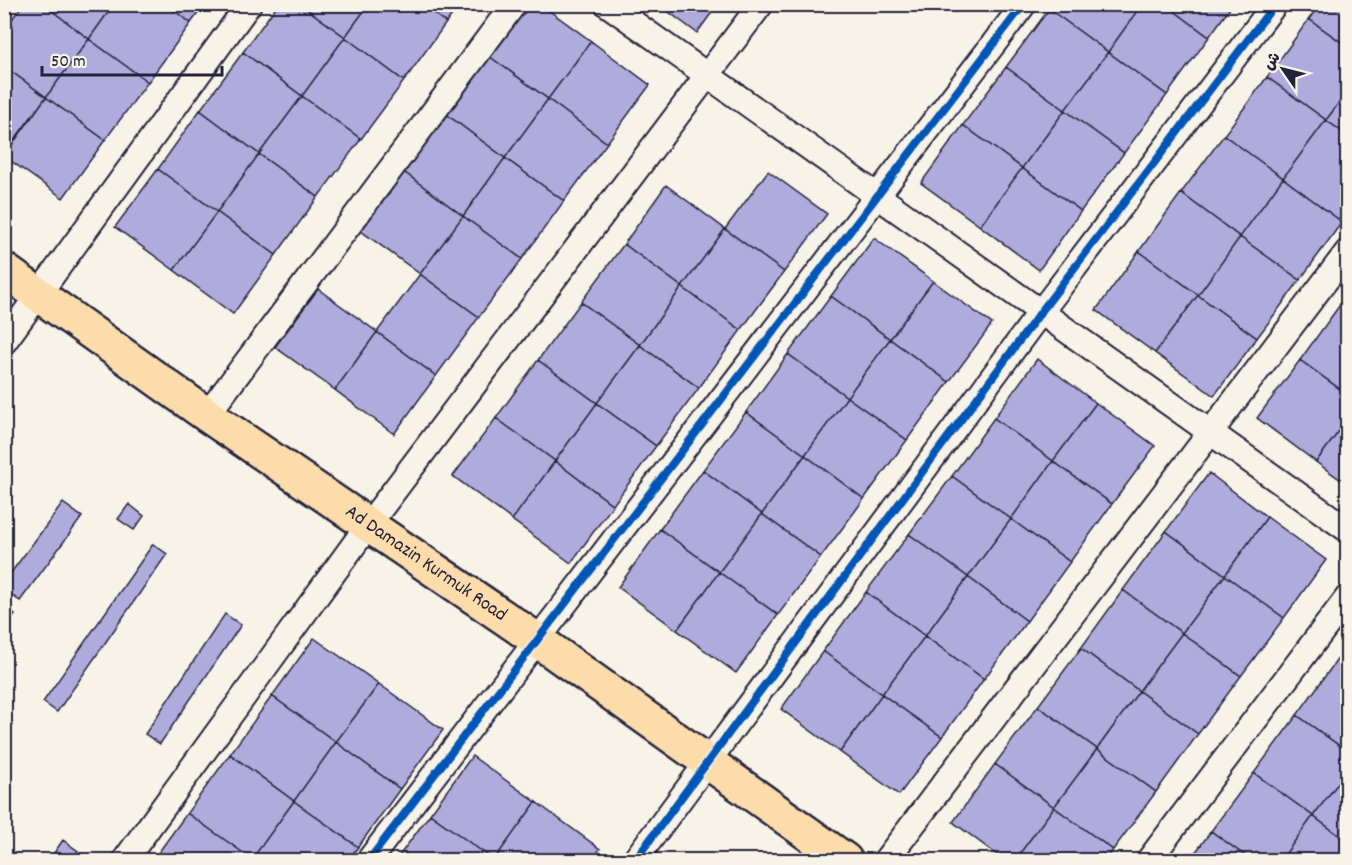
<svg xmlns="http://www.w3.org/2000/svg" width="1352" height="865" viewBox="0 0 1352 865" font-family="Dekko,'Playpen Sans Arabic',sans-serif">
<rect width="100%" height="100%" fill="#f7f3e8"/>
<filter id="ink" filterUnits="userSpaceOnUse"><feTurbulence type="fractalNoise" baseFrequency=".0167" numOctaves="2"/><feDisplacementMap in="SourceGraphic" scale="12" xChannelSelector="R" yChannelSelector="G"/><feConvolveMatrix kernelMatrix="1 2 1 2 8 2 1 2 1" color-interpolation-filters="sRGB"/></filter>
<g filter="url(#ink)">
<path fill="#afabdc" stroke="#22223b" stroke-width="1.5" d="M23,4H43L89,39L46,97L4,66V30Z
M43,4H114L89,39Z
M114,4H165L191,23L148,82L89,39Z
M165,4H205L191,23Z
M278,4H300L345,37L302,96L243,52Z
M300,4H369L345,37Z
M369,4H422L446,23L404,81L345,37Z
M422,4H460L446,23Z
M527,4H540L591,41L548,99L489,56Z
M658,4H718L697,33Z
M1052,4H1142L1108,52L1049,9Z
M1142,4H1165L1209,37L1167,95L1108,52Z
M1165,4H1233L1209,37Z
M1320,4H1348V47L1309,19Z
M1049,9L1108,52L1065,110L1006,67Z
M1309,19L1348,47V91L1326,120L1267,77Z
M345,37L404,81L361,139L302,96Z
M89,39L148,82L105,140L46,97Z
M591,41L650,85L607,143L548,99Z
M243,52L302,96L259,154L200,110Z
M1108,52L1167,95L1124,153L1065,110Z
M489,56L548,99L505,158L446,114Z
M4,66L46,97L4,154Z
M1006,67L1065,110L1022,168L963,125Z
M1267,77L1326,120L1283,178L1224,135Z
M1348,91V136L1326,120Z
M302,96L361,139L318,197L259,154Z
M46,97L105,140L63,198L4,156Z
M548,99L607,143L564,201L505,158Z
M200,110L259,154L217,212L158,169Z
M1065,110L1124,153L1081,211L1022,168Z
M446,114L505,158L463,216L404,172Z
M1326,120L1348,136V214L1342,222L1283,178Z
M963,125L1022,168L980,226L921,183Z
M1224,135L1283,178L1240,237L1181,193Z
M259,154L318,197L276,255L217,212Z
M505,158L564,201L522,259L463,216Z
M1022,168L1081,211L1039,270L980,226Z
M158,169L217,212L174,270L115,227Z
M768,171L827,214L784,272L725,229Z
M404,172L463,216L420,274L361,231Z
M1283,178L1342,222L1300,280L1240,237Z
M666,185L725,229L682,287L624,244Z
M1181,193L1240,237L1198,295L1139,251Z
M217,212L276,255L233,314L174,270Z
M463,216L522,259L479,317L420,274Z
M725,229L784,272L741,330L682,287Z
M1240,237L1300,280L1257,338L1198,295Z
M874,238L933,281L890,339L831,296Z
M624,244L682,287L640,345L581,302Z
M1139,251L1198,295L1155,353L1096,310Z
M420,274L479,317L436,376L377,332Z
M933,281L992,324L949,382L890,339Z
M682,287L741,330L699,388L640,345Z
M318,289L377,332L335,390L275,347Z
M1198,295L1257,338L1214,396L1155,353Z
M831,296L890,339L847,397L788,354Z
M581,302L640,345L597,403L538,360Z
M1342,302L1348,306V395L1300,360Z
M377,332L436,376L394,434L335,390Z
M890,339L949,382L907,440L847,397Z
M640,345L699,388L656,446L597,403Z
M788,354L847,397L805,455L746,412Z
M1037,359L1096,403L1053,461L994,418Z
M538,360L597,403L555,461L496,418Z
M1300,360L1348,395V419L1316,462L1257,418Z
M847,397L907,440L864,499L805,455Z
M597,403L656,446L613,505L555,461Z
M1096,403L1155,446L1112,504L1053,461Z
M746,412L805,455L762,514L703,470Z
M496,418L555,461L512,520L453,476Z
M994,418L1053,461L1011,519L952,476Z
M1348,419V485L1316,462Z
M805,455L864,499L821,557L762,514Z
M555,461L613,505L571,563L512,520Z
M1053,461L1112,504L1070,562L1011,519Z
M703,470L762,514L719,572L660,529Z
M1209,473L1267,517L1225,575L1166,531Z
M952,476L1011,519L968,577L909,534Z
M63,503L82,517L20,601L4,590V582Z
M129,504L144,516L134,530L118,519Z
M762,514L821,557L778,615L719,572Z
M1267,517L1326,560L1284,618L1225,575Z
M1011,519L1070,562L1027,621L968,577Z
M660,529L719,572L677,630L618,587Z
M1166,531L1225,575L1182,633L1123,590Z
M909,534L968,577L925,636L866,592Z
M153,544L167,554L57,712L43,702Z
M719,572L778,615L736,673L677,630Z
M1225,575L1284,618L1241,676L1182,633Z
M968,577L1027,621L984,679L925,636Z
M1123,590L1182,633L1139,691L1081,648Z
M866,592L925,636L882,694L823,651Z
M4,607L15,615L4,630Z
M225,614L241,625L160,744L145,734Z
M1182,633L1241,676L1198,734L1139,691Z
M925,636L984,679L942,737L882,694Z
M314,638L379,684L336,742L272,696Z
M1348,646V663L1339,657Z
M1081,648L1139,691L1097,749L1038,706Z
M823,651L882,694L840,752L781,709Z
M1339,657L1348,663V752L1297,715Z
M379,684L443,730L400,789L336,742Z
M1139,691L1198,734L1156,792L1097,749Z
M882,694L942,737L899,795L840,752Z
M272,696L336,742L294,801L230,754Z
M1038,706L1097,749L1054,807L995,764Z
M1297,715L1348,752V770L1313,816L1254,773Z
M336,742L400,789L358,847L294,801Z
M1097,749L1156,792L1113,850L1054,807Z
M230,754L294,801L252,859L187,813Z
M472,756L536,802L494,860L430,814Z
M995,764L1054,807L1015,860H1004L953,822Z
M1348,770V842L1313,816Z
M1254,773L1313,816L1281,860H1251L1211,831Z
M294,801L358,847L348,860L252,859Z
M536,802L600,849L592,860H494Z
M1054,807L1113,850L1106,860H1015Z
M187,813L252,859L251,860H153Z
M430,814L494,860H396Z
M1313,816L1348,842V860H1281Z
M1211,831L1251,860H1190Z
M63,840L78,851L72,860H49Z"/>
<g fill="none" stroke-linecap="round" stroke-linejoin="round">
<defs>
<path id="minor" d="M607,4L1348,530
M4,342L249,4
M207,415L514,4
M125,860L369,524L761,4
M369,860L1024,4
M635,860L1040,313L1275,4
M886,860L1348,251
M1149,860L1348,597"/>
<g id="highway">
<path id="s1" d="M4,270L207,415L537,640L845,860"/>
</g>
</defs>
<use href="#minor" stroke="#22223b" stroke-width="28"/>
<use href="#highway" stroke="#22223b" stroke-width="38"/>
<use href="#minor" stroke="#f7f3e8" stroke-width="24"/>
<use href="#highway" stroke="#fddcac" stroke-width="33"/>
<defs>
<path id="cycleway" d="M369,860L1024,4
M635,860L1040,313L1275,4"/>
</defs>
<use href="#cycleway" stroke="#f7f3e8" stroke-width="11"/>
<use href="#cycleway" stroke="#0057b8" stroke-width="8"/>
</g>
</g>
<g text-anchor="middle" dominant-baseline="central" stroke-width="6" stroke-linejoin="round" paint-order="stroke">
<g font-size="20" fill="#22223b" stroke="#f7f3e8">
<text stroke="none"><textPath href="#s1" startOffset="514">Ad Damazin Kurmuk Road</textPath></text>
</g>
</g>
<rect width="1352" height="865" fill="none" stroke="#f7f3e8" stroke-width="24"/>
<rect x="12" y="12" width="1328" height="841" fill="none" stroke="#22223b" stroke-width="2" filter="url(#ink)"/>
<g transform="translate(1283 69) rotate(305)" stroke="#f7f3e8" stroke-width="4.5" paint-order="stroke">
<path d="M0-4.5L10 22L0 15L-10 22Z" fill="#22223b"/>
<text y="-9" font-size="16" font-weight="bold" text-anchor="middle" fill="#22223b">ش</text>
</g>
<path d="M42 66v9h180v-9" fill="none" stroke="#22223b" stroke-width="3"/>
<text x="51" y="66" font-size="18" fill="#22223b" stroke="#f7f3e8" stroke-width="4.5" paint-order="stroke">50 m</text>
</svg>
